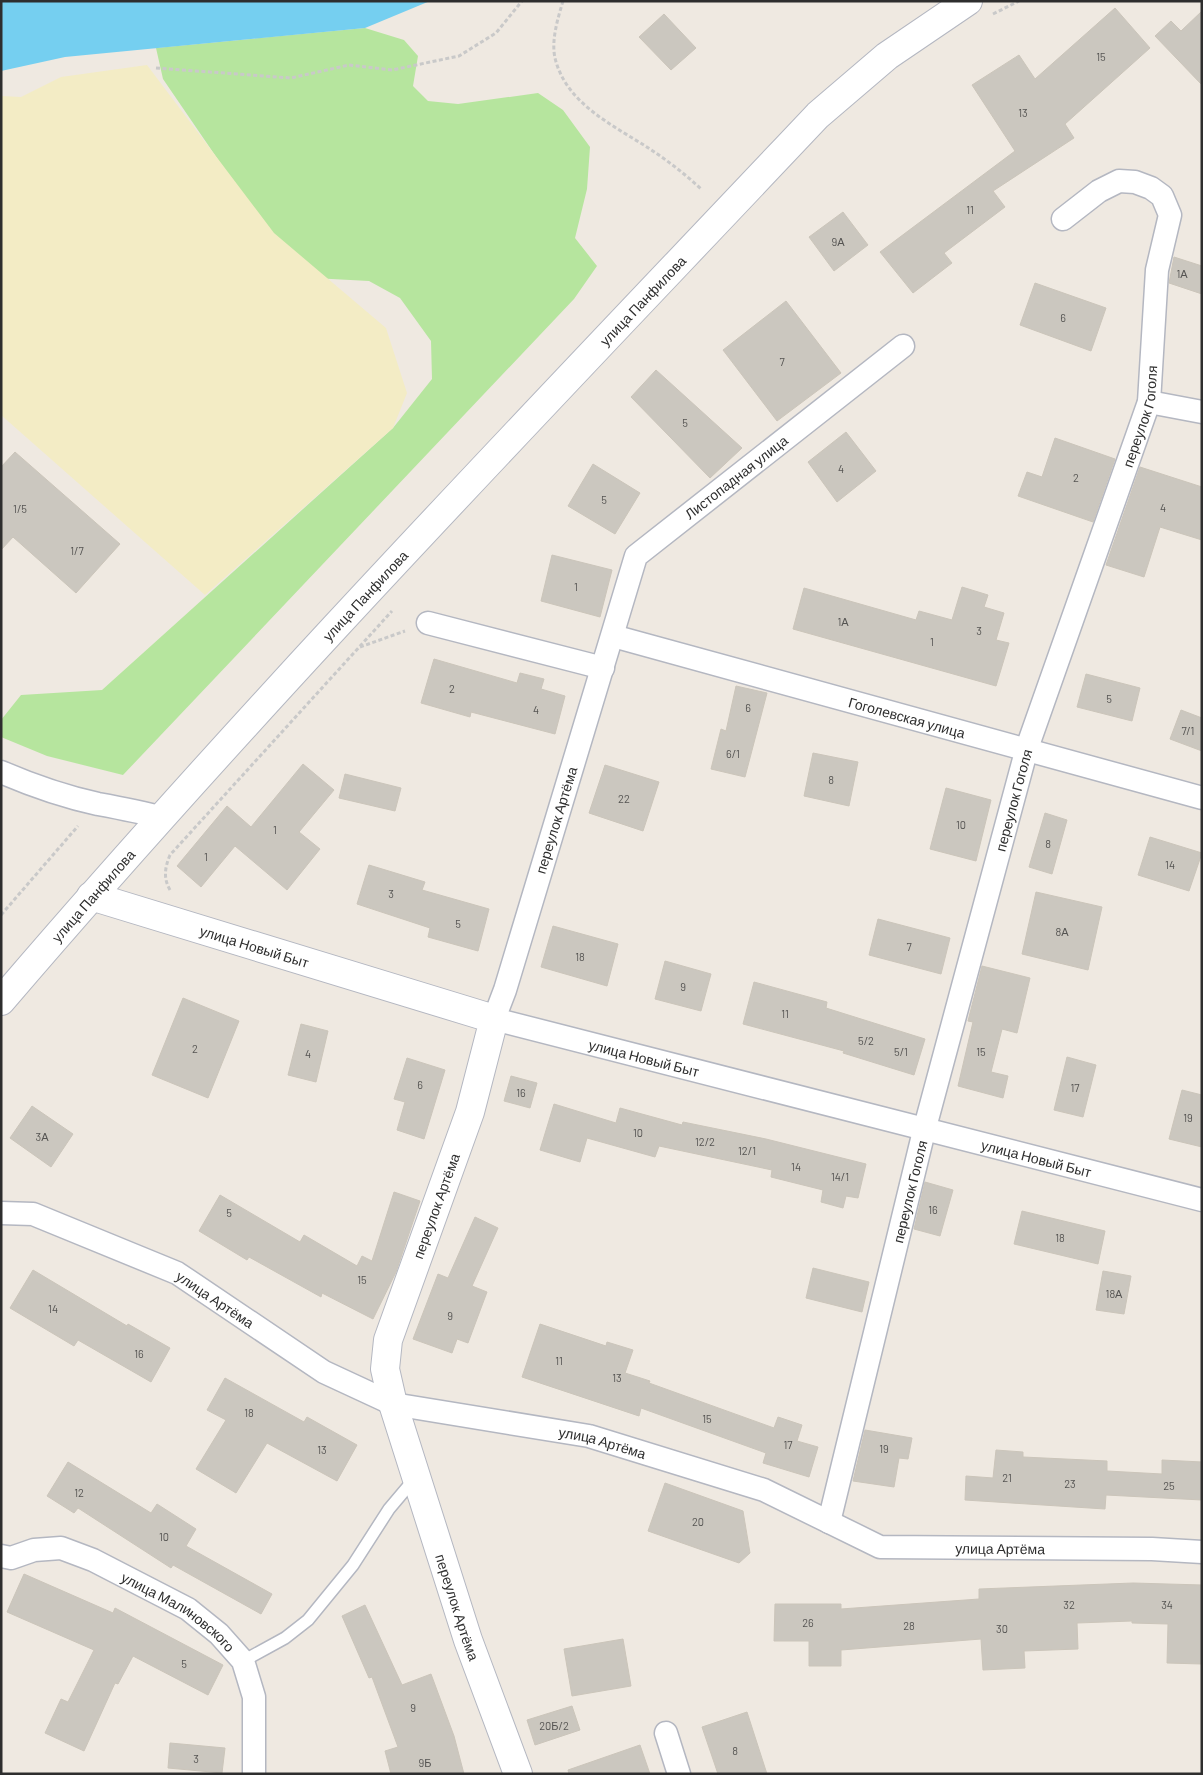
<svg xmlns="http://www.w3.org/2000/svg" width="1203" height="1775" viewBox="0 0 1203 1775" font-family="Barlow,sans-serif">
<rect width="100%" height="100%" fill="#efe9e1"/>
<path fill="#b6e59e" d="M365,28L404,40L418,56L413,86L428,101L458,104L538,93L563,110L590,147L587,189L575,238L597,266L574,299L123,775L47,756L1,737V720L21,695L102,690L393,428L432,379L431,341L400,298L369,281L313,278L288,262L163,79L156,48Z"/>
<path fill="#f3ecc5" d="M147,65L274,233L386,328L407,393L393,428L205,595L1,415V96L21,97L61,77Z"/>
<path fill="#75cff0" d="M1,1H430L365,28L65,57L1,71Z"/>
<path fill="#cbc7bf" stroke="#cbc5ba" d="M1115,8L1150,48L1065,124L1074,138L993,191L1005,207L944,253L952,263L913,293L880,252L1015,151L972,85L1019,55L1035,79Z
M1202,11V85L1155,36L1171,21L1181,31Z
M664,14L696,48L671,70L639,37Z
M843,212L868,245L834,271L809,237Z
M1174,257L1202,266V294L1169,283Z
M1035,283L1106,308L1091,351L1020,325Z
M786,301L841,373L777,421L723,350Z
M656,370L742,448L710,478L631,397Z
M846,432L876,471L837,502L808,462Z
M1055,438L1115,459L1093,522L1018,496L1027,472L1042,477Z
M15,452L120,544L76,593L13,537L1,550V467Z
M593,464L640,493L615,534L568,506Z
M1140,467L1202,487V540L1160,527L1144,577L1106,565Z
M552,555L612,570L600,617L541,601Z
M962,587L988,595L984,607L1004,613L996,640L1009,643L996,686L793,629L804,588L916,620L919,611L952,620Z
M434,659L517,683L520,673L544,679L541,689L565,696L555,734L471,712L470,717L421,703Z
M1086,674L1140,688L1132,721L1077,707Z
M736,686L767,693L745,777L711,769L721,729L726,731Z
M1181,710L1202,718V751L1170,739Z
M813,753L858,762L849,806L804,796Z
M303,764L334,790L299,832L320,849L287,890L235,846L201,887L177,866L227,806L251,827Z
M605,765L659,782L643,831L589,813Z
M345,774L401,788L395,811L339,798Z
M946,788L991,800L976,861L930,849Z
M1045,813L1067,820L1052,874L1029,867Z
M1150,837L1202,853L1189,891L1138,875Z
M369,865L425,882L422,890L489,909L478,951L428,937L430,928L357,904Z
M1036,892L1102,907L1088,970L1022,954Z
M878,919L950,938L941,974L869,955Z
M553,926L618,944L607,986L541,967Z
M665,961L711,974L701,1011L655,999Z
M982,966L1030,978L1017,1033L1002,1029L991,1072L1008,1076L1003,1098L958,1086L973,1022L968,1021Z
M754,982L827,1002L826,1008L925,1039L914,1075L843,1053L844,1051L743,1024Z
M183,998L239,1021L208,1098L152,1075Z
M301,1024L328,1031L316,1082L288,1075Z
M1067,1057L1096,1065L1083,1117L1054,1110Z
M407,1058L445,1070L424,1139L397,1130L405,1102L394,1099Z
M511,1076L537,1083L530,1108L504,1101Z
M1182,1090L1202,1095V1147L1169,1139Z
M554,1104L616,1123L620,1108L682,1125L683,1122L766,1139L866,1164L858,1198L846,1196L843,1208L821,1202L823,1190L771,1177L772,1170L659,1146L655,1157L587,1138L580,1162L540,1150Z
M32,1106L73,1134L51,1167L10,1138Z
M925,1182L953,1190L940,1236L914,1229Z
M394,1192L420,1201L396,1272L373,1319L322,1293L321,1297L249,1257L247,1260L199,1231L220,1195L300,1242L304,1235L357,1266L362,1256L372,1261Z
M1022,1211L1105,1231L1098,1264L1014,1244Z
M475,1217L498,1228L472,1286L487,1292L468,1343L457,1339L452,1353L413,1339L438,1274L448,1278Z
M813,1268L869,1282L862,1312L806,1298Z
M33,1270L127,1326L128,1324L170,1348L151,1382L78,1340L74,1346L10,1308Z
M1103,1271L1131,1276L1124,1314L1096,1310Z
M540,1324L606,1346L607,1342L633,1350L625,1373L650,1381L649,1383L774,1428L778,1417L802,1425L797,1441L818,1447L809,1477L763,1463L766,1453L641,1408L639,1416L522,1377Z
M225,1378L304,1422L307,1417L357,1445L337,1481L267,1443L236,1493L196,1469L226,1420L207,1410Z
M865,1430L912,1438L908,1459L899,1458L894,1487L853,1481Z
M996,1450L1023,1452V1457L1107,1461V1471L1162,1474V1460L1202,1462V1500L1106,1495L1105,1509L965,1500L966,1476L993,1478Z
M68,1462L151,1513L157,1504L196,1529L186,1546L272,1594L261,1614L173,1565L171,1568L78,1508L74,1513L47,1496Z
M665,1483L743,1511L750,1553L739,1563L648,1531Z
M24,1574L113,1613L115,1608L223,1665L208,1695L133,1656L118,1684L115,1683L84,1751L45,1733L61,1699L68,1702L94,1650L7,1612Z
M1133,1583L1202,1585V1664L1167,1663L1168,1624L1132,1623V1621L1077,1623L1078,1649L1024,1651L1025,1668L983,1670L981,1639L841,1650V1666H809V1641H774L775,1604H841V1609L979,1599V1589Z
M365,1605L402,1685L431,1674L454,1736L464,1774H391L385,1751L398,1747L372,1677L369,1678L342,1616Z
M623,1639L631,1686L572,1696L564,1649Z
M572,1706L580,1730L535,1745L527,1720Z
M747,1712L767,1774H718L702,1727Z
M170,1743L225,1748L222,1773L168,1768Z
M640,1745L650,1774H569L568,1770Z"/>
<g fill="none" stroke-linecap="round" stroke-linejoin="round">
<defs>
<path id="service" d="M243,1661L285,1638L308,1620L353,1565L389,1509L416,1477"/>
<g id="minor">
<path id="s1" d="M903,346L636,556L505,990L494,1019L1202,1200"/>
<path d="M1149,402L1202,412"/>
<path d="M428,623L603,668"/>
<path id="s2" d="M613,636L1202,798"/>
<path d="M1,772C31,785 66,797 98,804C120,808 141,812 163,818"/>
<path id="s3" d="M1,1213L33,1214L177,1273L324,1372L393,1404L589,1436L764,1490L880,1547L1152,1549L1202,1552"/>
<path id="s4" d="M829,1522L924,1131L1027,748L1149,402L1157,270L1170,215L1162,196L1151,188L1135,182L1119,181L1099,191L1063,219"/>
<path id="s5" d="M1,1556L11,1558L34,1550L61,1548L93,1560L188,1609L219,1634L243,1661L254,1697V1774"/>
<path d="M666,1733L679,1774"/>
</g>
<g id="tertiary">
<path id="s6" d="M91,896L494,1019L470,1112L388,1340L385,1369L393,1404L468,1640L518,1774"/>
</g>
<g id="secondary">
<path id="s7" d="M1,1001C262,696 542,407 818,115L887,56L968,1"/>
</g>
</defs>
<use href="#service" stroke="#b4b7c1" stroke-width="14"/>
<use href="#minor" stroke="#b4b7c1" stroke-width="25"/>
<use href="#tertiary" stroke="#b4b7c1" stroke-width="30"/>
<use href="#secondary" stroke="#b4b7c1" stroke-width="30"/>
<path stroke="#c9c9c9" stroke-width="3" stroke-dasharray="4 2.5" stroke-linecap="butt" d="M563,1C558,18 551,40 555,58C566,104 613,125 650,149C668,161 685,174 701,189
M993,14L1019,1
M156,68L291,78L349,65L392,70L459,56L496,33L522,1
M360,647L405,631
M170,890C163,878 165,867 170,855L392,611
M1,915L78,826"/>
<use href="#service" stroke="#fff" stroke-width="11"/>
<use href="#minor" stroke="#fff" stroke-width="22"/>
<use href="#tertiary" stroke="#fff" stroke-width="28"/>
<use href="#secondary" stroke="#fff" stroke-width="28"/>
</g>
<g text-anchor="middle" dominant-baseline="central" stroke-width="4" stroke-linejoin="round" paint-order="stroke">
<g font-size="11" fill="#555452">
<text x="1101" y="56">15</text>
<text x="1023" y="112">13</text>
<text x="970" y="209">11</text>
<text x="838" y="241">9А</text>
<text x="1182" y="273">1А</text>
<text x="1063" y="317">6</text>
<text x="782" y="361">7</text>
<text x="685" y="422">5</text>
<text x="841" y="468">4</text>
<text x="1076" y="477">2</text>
<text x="604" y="499">5</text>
<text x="1163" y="507">4</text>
<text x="20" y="508">1/5</text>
<text x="77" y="550">1/7</text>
<text x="576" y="586">1</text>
<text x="843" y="621">1А</text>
<text x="979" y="630">3</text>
<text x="932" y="641">1</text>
<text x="452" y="688">2</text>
<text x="1109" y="698">5</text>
<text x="748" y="707">6</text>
<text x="536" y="709">4</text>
<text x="1188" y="730">7/1</text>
<text x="733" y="753">6/1</text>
<text x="831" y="779">8</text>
<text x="624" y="798">22</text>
<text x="961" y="824">10</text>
<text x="275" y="829">1</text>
<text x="1048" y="843">8</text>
<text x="206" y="856">1</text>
<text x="1170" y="864">14</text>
<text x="391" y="893">3</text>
<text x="458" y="923">5</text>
<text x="1062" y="931">8А</text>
<text x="909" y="946">7</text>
<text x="580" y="956">18</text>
<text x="683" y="986">9</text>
<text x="785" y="1013">11</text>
<text x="866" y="1040">5/2</text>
<text x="195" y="1048">2</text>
<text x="901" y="1051">5/1</text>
<text x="981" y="1051">15</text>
<text x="308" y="1053">4</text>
<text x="420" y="1084">6</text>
<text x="1075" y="1087">17</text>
<text x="521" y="1092">16</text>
<text x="1188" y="1117">19</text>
<text x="638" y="1132">10</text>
<text x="42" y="1136">3А</text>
<text x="705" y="1141">12/2</text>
<text x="747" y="1150">12/1</text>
<text x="796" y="1166">14</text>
<text x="840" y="1176">14/1</text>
<text x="933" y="1209">16</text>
<text x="229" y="1212">5</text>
<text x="1060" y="1237">18</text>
<text x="362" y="1279">15</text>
<text x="1114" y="1293">18А</text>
<text x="53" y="1308">14</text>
<text x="450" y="1315">9</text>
<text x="139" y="1353">16</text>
<text x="559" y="1360">11</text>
<text x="617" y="1377">13</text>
<text x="249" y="1412">18</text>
<text x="707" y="1418">15</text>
<text x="788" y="1444">17</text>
<text x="884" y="1448">19</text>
<text x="322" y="1449">13</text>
<text x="1007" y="1477">21</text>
<text x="1070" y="1483">23</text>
<text x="1169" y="1485">25</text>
<text x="79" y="1492">12</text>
<text x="698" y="1521">20</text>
<text x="164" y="1536">10</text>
<text x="1069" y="1604">32</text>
<text x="1167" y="1604">34</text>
<text x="808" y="1622">26</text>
<text x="909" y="1625">28</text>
<text x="1002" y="1628">30</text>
<text x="184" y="1663">5</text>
<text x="413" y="1707">9</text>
<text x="554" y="1725">20Б/2</text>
<text x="735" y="1750">8</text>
<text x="196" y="1758">3</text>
<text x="425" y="1762">9Б</text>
</g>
<g font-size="14" fill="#2e2e2e" stroke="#fff">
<text stroke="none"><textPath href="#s7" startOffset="950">улица Панфилова</textPath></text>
<text stroke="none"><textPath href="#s4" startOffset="1150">переулок Гоголя</textPath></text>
<text transform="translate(736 477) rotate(-38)">Листопадная улица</text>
<text stroke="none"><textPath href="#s7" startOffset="545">улица Панфилова</textPath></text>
<text stroke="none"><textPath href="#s2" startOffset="305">Гоголевская улица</textPath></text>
<text stroke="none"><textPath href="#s4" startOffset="745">переулок Гоголя</textPath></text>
<text transform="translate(556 820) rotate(-73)">переулок Артёма</text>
<text stroke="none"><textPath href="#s7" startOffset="140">улица Панфилова</textPath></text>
<text stroke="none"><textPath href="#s6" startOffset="171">улица Новый Быт</textPath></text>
<text stroke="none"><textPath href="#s1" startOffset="979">улица Новый Быт</textPath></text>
<text stroke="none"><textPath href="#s1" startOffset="1384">улица Новый Быт</textPath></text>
<text stroke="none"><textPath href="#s4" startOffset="340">переулок Гоголя</textPath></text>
<text transform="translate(436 1206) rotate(-70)">переулок Артёма</text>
<text stroke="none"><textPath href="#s3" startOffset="234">улица Артёма</textPath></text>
<text stroke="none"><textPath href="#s3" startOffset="654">улица Артёма</textPath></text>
<text stroke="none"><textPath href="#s3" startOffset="1072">улица Артёма</textPath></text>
<text stroke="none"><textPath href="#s6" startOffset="1038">переулок Артёма</textPath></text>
<text stroke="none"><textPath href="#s5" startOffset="196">улица Малиновского</textPath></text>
</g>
</g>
<rect width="1203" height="1775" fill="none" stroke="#2e2e2e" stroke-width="5"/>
</svg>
